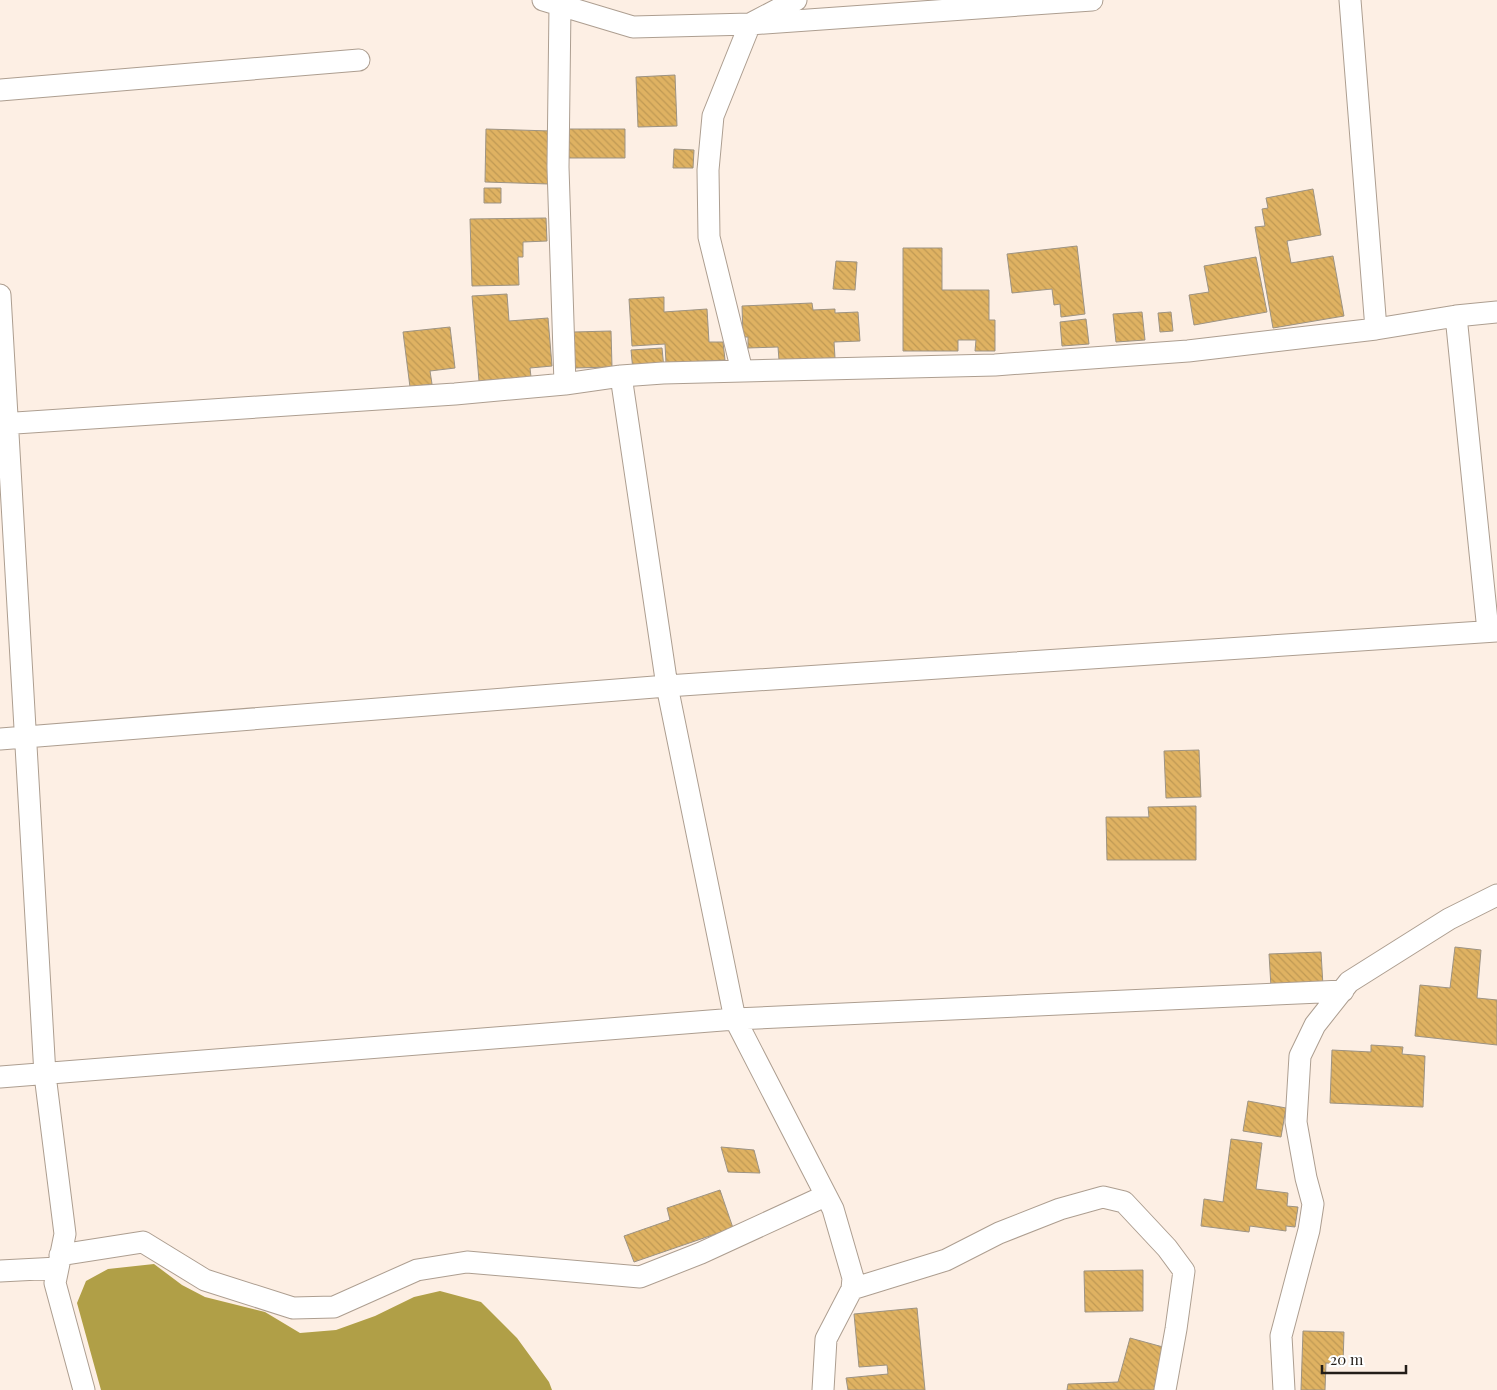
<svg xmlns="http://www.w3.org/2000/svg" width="1497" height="1390" viewBox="0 0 1497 1390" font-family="'Playfair Display',serif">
<defs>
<pattern id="building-back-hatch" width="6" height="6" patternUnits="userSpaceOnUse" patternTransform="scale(1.25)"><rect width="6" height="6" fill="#dfb262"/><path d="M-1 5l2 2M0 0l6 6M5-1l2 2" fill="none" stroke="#bf9954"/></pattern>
</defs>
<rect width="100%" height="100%" fill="#fdefe4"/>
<path fill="#b09f47" d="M154,1264L182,1285L205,1297L265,1312L300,1333L336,1330L375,1316L414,1297L440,1291L481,1302L517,1338L549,1382L552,1390H101L77,1303L86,1281L108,1269Z"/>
<path fill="url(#building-back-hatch)" stroke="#9d9383" d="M675,75L677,126L638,127L636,77Z
M486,129L551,131L549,184L485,182Z
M566,129H625V158H566Z
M674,149L694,150L693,168H673Z
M484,188H501V203H484Z
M1313,189L1321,235L1287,241L1291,263L1333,256L1344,316L1273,328L1255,227L1265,226L1262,209L1268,208L1266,198Z
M546,218L547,241L523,242V257H518L519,285L472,286L470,219Z
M1077,246L1085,314L1061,317L1060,304L1054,305L1052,289L1012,293L1007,254Z
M903,248H942V290H989V320H995V351H975L976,340H958V351H903Z
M1256,257L1267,312L1194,325L1189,295L1209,292L1204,266Z
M836,261L857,262L855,290L833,289Z
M507,294L509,321L548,318L552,366L530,368L531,377L479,381L472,296Z
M664,297V312L707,309L709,342H723L725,360L666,363L665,344L632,346L629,299Z
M812,303L813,310L835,309V313L858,312L860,341L834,342L835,358L779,360L778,347L748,348V337H743L742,306Z
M1142,312L1145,340L1116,342L1113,314Z
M1171,312L1173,331L1160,332L1158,313Z
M1086,319L1089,344L1062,346L1060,322Z
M450,327L455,368L430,371L432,384L410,387L403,332Z
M611,331L612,367L575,368L574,332Z
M662,348L664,369L633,371L631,350Z
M1199,750L1201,797L1166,798L1164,751Z
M1196,806V860H1107L1106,817H1149L1148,807Z
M1455,947L1481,950L1477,998L1497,1000V1045L1415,1036L1420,985L1450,988Z
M1321,952L1323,986L1271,987L1269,954Z
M1371,1045L1403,1047L1402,1054L1425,1056L1423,1107L1330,1103L1332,1050L1371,1052Z
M1248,1101L1286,1108L1281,1137L1243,1131Z
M1231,1139L1262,1143L1256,1189L1288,1193L1287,1206L1298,1207L1295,1227L1286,1226V1231L1250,1226L1249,1232L1201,1226L1204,1199L1223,1202Z
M721,1147L754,1150L760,1173L728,1172Z
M720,1190L733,1228L634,1262L624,1236L670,1220L667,1208Z
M1143,1270V1311L1085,1312L1084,1271Z
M917,1308L925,1390H848L846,1378L888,1374L887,1365L859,1367L854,1314Z
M1303,1331L1344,1332L1343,1364L1326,1363L1325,1390H1301Z
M1130,1338L1163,1347L1154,1390H1067L1068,1384L1118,1382Z"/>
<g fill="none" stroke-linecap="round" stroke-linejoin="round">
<defs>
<path id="minor" d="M543,0L633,27L750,24L1092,0
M1350,0L1376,329
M560,6L558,167L565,384
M0,90L359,60
M0,295L45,1075L65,1234L55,1283L84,1390
M1456,316L1488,631
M742,371L709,237L708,170L713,116L750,24L796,0
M621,376L667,686L735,1019L833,1209L853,1278L852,1289L826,1339L823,1390
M0,424L455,394L565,384L621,376L663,373L995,365L1188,351L1376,329L1456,316L1497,312
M0,739L667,686L1497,631
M0,1077L735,1019L1343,991
M60,1255L143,1242L205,1280L293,1308L334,1307L417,1270L467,1262L640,1277L701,1253L825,1196
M0,1271L58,1268
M852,1289L946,1260L999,1233L1060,1209L1103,1197L1124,1202L1167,1248L1184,1271L1176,1329L1165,1390
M1284,1390L1281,1336L1309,1230L1313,1204L1306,1178L1296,1122L1300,1056L1315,1025L1349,982L1449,919L1497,895"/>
</defs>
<use href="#minor" stroke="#ad9e90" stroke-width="23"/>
<use href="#minor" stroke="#fff" stroke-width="21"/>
</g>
<path d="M1322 1365v8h84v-8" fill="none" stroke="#231d18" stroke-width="2.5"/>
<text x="1330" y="1365" font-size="15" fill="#231d18" stroke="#ffffff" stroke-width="4" paint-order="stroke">20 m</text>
</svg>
